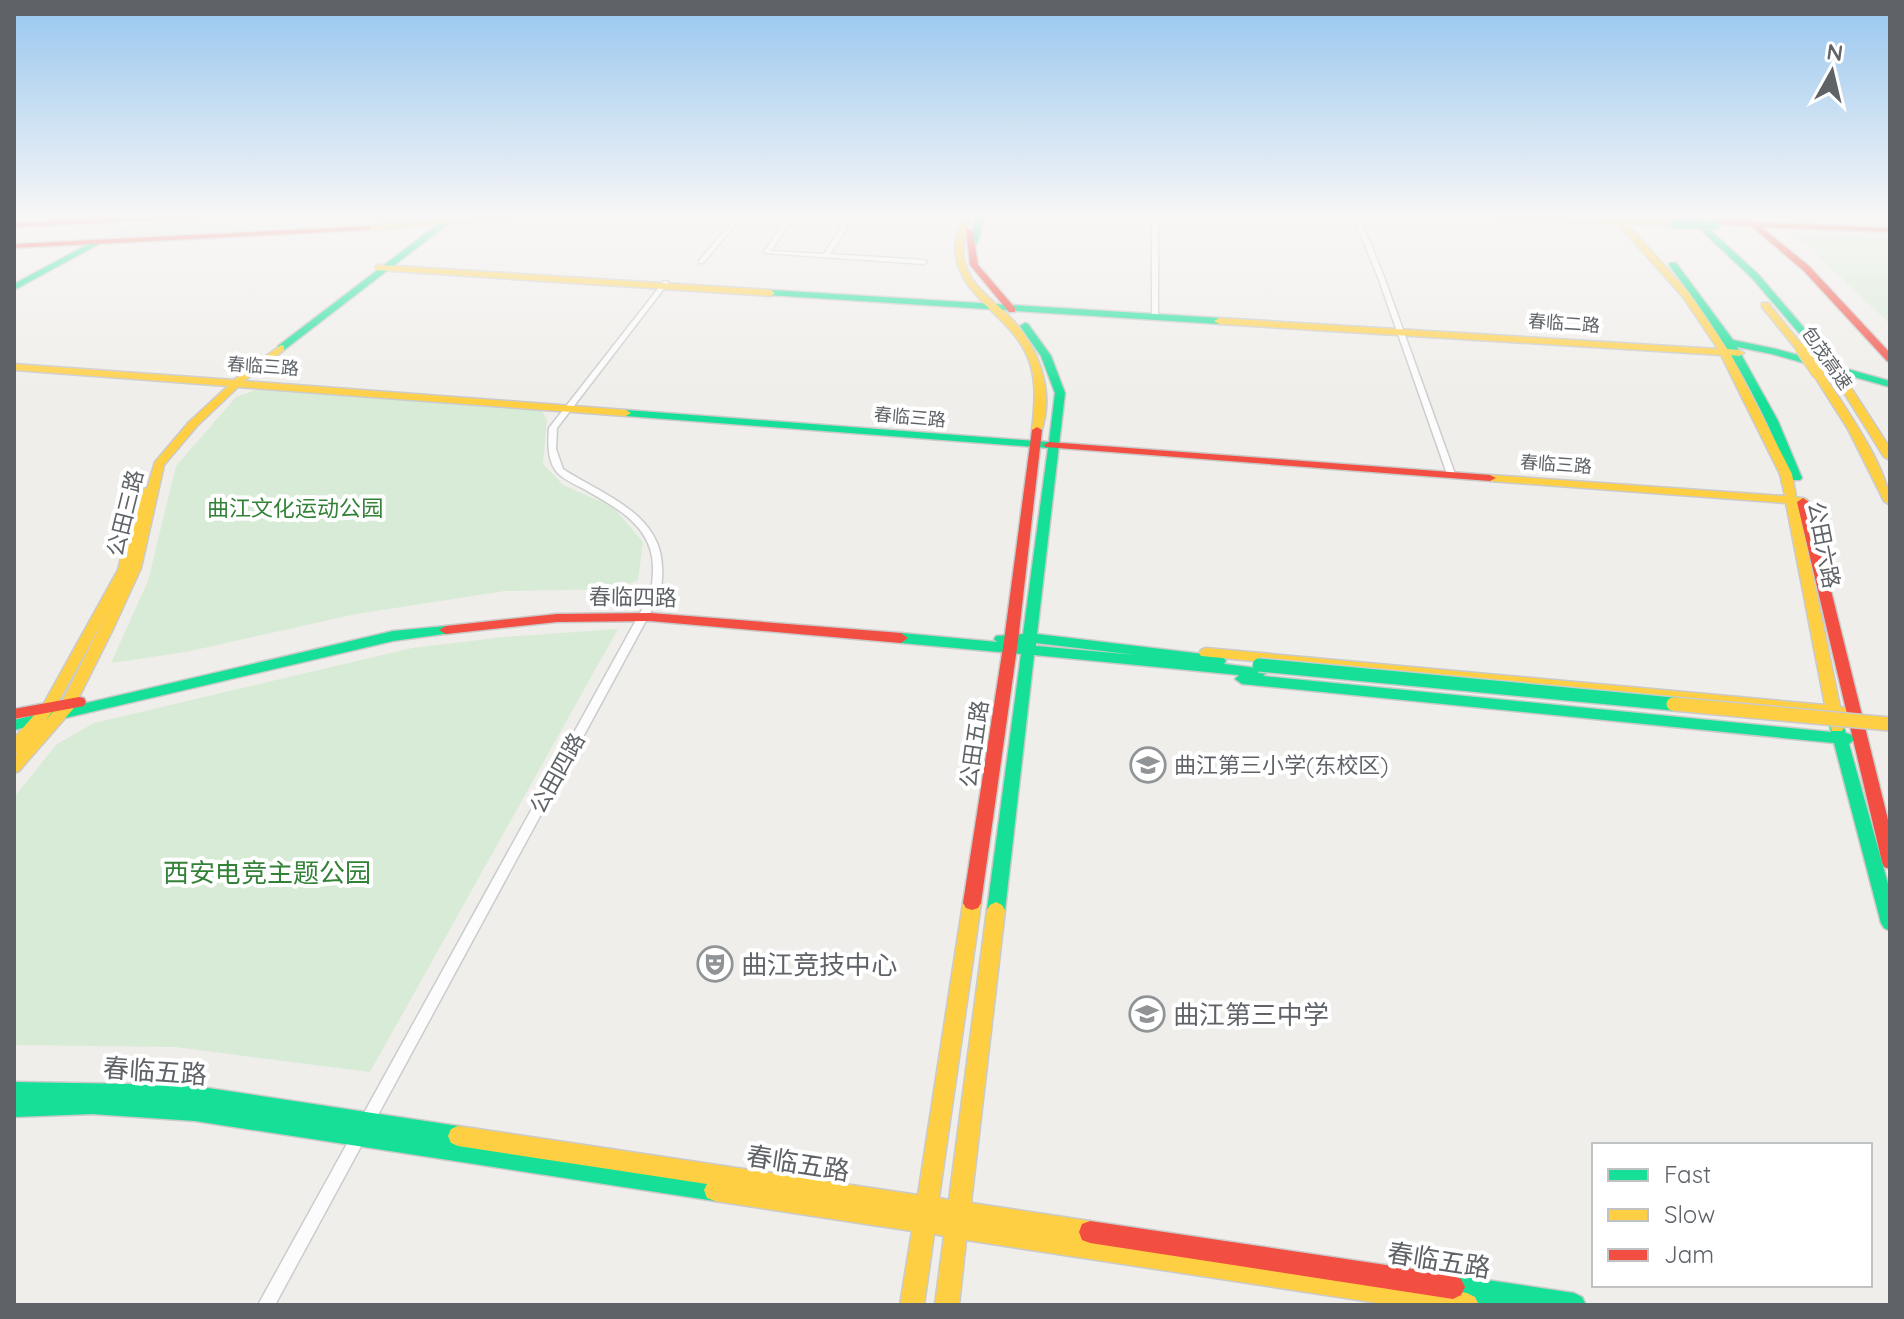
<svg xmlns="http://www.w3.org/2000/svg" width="1904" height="1319" viewBox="0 0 1904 1319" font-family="Quicksand,'Noto Sans SC',sans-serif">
<rect width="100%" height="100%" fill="#efeeea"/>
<path fill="#d8ebd6" d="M274,216H484L107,238L123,225Z
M1789,233L1890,238V324L1812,250Z
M261,388L540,408L547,419L543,464L563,485L613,507L643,542L638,580L617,589L505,591L356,614L186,652L111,663L148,581L176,466L236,397Z
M618,629L370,1072L175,1047L14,1045V797L57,744L94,723L412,648L504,637Z"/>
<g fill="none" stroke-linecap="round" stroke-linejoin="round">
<defs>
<path id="street" d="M737,216H743L703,263H699V261Z
M788,216H794L771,251L824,254L841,228L836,222L840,216H846L842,222L847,228L830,254L924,260L927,262L924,264L765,253L764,252Z
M1152,216H1158V315L1155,317L1152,315Z
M1353,216H1359L1384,277L1455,474L1454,476H1451L1447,474L1378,277Z
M1567,216H1573L1574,217L1571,219Z
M664,281L669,282L557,428L556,449L563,469C601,494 661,513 662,567C663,576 661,585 661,593L275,1305H258L651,593C652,585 653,576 653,568C653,525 615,507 582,488C574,484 561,478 556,471C547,459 548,441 549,428Z"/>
<path id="fast" d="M977,216H985L977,244L973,246L969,244Z
M1686,216H1695L1758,274L1829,357V361H1823L1752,278Z
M442,221L449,223L284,350H278V346Z
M94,241L101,243L14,290V284Z
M1670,263H1676L1733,340L1776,349L1890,381V387L1772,354L1737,347L1778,421L1802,478L1800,480H1792L1790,478C1759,395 1722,335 1669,265Z
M771,290L1219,318L1224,321L1219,324L768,295L767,293Z
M1025,323L1028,324L1051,356L1065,393L1037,634L1219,656L1224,658L1226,661L1224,664L1265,669L1267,672L1263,676L1831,732L1830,727L1832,723H1842L1846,733L1852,735L1855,739L1849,744L1890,891V931L1884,928L1881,923L1834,743L1242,684L1235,679L1239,675L1034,655L1005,910L1002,915L996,918L990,915L987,910L1021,654L901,643L894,638L901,633L997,642L994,639L996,636L1023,634L1048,448L626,416L621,413L626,410L1049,442L1055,393L1041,356L1020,326ZM1036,643L1136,655L1036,646Z
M446,626L453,630L451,633L393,641L14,730V720L393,631Z
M14,1082L188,1085L458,1126L465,1129L468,1136L466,1142L715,1179L723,1182L726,1190L723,1198L715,1201L195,1121L92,1114L14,1117Z
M1453,1275L1574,1293L1582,1297L1586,1305C1543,1305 1485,1312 1445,1295L1441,1287L1445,1279Z"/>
<path id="slow" d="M502,216H544L367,230L363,228L367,226Z
M962,216H970C966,231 962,244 964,259C968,283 990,298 1006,313C1037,343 1056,389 1041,432L1037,433L1032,430C1035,404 1038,376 1025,351C1006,313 949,290 956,240C957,232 960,224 962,216Z
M1482,216L1614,219L1618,217L1623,219L1677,222V226H1674L1627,224L1689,293L1727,349L1739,350L1744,353L1739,356L1731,355L1792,474L1796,497L1806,499L1808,501L1806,503L1798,504L1840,707L1847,708L1849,712L1842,717L1844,727L1842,731H1832L1827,716L1201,656L1199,653L1201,650L1206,648L1825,705L1786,503L1490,481L1484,478L1490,475L1785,496L1780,474L1721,355L1219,324L1214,321L1219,318L1718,349L1683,297L1618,224L1486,218Z
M379,265L771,290L775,293L771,296L376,270V266Z
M1762,303H1768L1803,346V350H1797L1762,307Z
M281,345L284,346V350L244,381L626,410L631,413L626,416L238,387L197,426L164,465L141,568L114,627L73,709L19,771L14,773V757L18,753L14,754V738L43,705L118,570L137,491L143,488L147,489L155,462L189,422L228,386L14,370V364L234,380ZM107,613L62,702L45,721L55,708Z
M1814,372H1822C1842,403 1890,469 1890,505L1884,501L1848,429L1813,374Z
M1843,380L1848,383L1890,448V460L1884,457L1838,383Z
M972,896L978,898L981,903L939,1198L949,1200L987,910L990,905L996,902L1002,905L1005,910L971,1203L1090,1221L1098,1224L1101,1232L1099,1237L1467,1293L1475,1297L1479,1305H1391L966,1240L959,1305H935L944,1236L934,1234L924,1305H900L912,1231L715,1201L707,1198L704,1190L707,1184L458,1146L451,1143L448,1136L451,1129L458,1126L918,1195L963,903L966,898Z"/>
<path id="jam" d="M144,216H202L198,218L14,227V223Z
M1740,216H1749L1755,222L1890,228V232L1761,227L1809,266L1890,353V362L1887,361L1803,270L1751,226L1712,224L1708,222L1712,220L1746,221Z
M370,226L371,228L367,230L14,248V244Z
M966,229L973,231L978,265L1015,308V312H1009L970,265Z
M1037,427L1042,430L1018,641L981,903L978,908L972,910L966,908L963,903L1004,641L1032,430Z
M1049,442L1490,475L1496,478L1490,481L1045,447L1044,445Z
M1803,498L1809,502L1890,828V869L1884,867L1882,862L1797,502Z
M650,613L901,633L908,638L901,643L650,621L557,622L446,634L439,630L446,626L557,614Z
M79,697L84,698L86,702L84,706L14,719V709Z
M1090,1221L1453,1275L1461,1279L1465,1287L1461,1295L1453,1299L1090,1243L1082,1240L1079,1232L1082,1224Z"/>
</defs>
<use href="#street" stroke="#cbcccc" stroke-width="3"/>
<use href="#fast" stroke="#cacacb" stroke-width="3"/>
<use href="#slow" stroke="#cacacb" stroke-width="3"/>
<use href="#jam" stroke="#cacacb" stroke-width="3"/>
<use href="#street" fill="#fdfcfc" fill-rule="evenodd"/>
<use href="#fast" fill="#16e098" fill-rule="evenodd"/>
<use href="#slow" fill="#ffcf43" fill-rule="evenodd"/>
<use href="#jam" fill="#f24e42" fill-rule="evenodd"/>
<defs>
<path id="fast-bridge-far2" d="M1674,224L1715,225"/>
<path id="fast-bridge-far1" d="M1826,359L1843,383"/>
<path id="fast-bridge" d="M1259,665L1673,704"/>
<path id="slow-bridge-far2" d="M1800,348L1802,351"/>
<path id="slow-bridge-far1" d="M1801,349L1818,374"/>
<path id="slow-bridge" d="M1673,704L1890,724"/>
</defs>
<use href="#fast-bridge-far2" stroke="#cacacb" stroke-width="11" stroke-linecap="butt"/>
<use href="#fast-bridge-far1" stroke="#cacacb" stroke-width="13" stroke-linecap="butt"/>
<use href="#fast-bridge" stroke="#cacacb" stroke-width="16" stroke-linecap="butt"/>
<use href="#slow-bridge-far2" stroke="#cacacb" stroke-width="11" stroke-linecap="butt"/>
<use href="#slow-bridge-far1" stroke="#cacacb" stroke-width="13" stroke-linecap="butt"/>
<use href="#slow-bridge" stroke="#cacacb" stroke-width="16" stroke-linecap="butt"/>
<use href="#fast-bridge-far2" stroke="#16e098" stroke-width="9"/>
<use href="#fast-bridge-far1" stroke="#16e098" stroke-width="11"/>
<use href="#fast-bridge" stroke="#16e098" stroke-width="13"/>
<use href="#slow-bridge-far2" stroke="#ffcf43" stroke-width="9"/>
<use href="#slow-bridge-far1" stroke="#ffcf43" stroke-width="11"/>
<use href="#slow-bridge" stroke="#ffcf43" stroke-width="13"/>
</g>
<linearGradient id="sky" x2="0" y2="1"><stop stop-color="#97c6ef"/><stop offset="0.54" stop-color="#f8f7f6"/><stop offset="1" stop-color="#f8f7f6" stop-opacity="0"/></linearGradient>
<rect width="1904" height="401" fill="url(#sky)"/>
<defs>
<symbol id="school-ring" viewBox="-11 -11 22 22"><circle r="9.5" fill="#fff" stroke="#919496" stroke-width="1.5"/><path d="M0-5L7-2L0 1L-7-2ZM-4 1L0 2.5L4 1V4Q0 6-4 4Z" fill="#919496"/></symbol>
<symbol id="theatre-ring" viewBox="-11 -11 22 22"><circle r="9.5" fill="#fff" stroke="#919496" stroke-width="1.5"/><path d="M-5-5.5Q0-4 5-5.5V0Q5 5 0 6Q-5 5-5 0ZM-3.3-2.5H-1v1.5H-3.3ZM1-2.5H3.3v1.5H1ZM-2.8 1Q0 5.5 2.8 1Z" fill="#919496"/></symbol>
</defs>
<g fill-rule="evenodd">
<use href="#school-ring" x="1128" y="745" width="40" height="40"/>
<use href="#theatre-ring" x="695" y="944" width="40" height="40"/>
<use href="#school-ring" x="1127" y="994" width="40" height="40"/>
</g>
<g text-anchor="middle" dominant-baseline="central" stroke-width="8" stroke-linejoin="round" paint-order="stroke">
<g font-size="18" fill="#5f6368" stroke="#fff">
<text transform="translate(1564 323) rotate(4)">春临二路</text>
<text transform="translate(1827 358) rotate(55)">包茂高速</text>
<text transform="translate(263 366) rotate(4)">春临三路</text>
<text transform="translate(910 417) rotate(5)">春临三路</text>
<text transform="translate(1556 464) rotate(4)">春临三路</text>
</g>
<g font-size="22" fill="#348238" stroke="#fff">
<text x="295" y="508">曲江文化运动公园</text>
</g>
<g font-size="22" fill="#5f6368" stroke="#fff">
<text transform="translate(125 513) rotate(-76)">公田三路</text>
<text transform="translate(1824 545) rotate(79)">公田六路</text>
<text transform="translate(633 597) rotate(1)">春临四路</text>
<text transform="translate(974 744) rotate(-82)">公田五路</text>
<text transform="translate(557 773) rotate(-61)">公田四路</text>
</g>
<g font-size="22" fill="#5f6368" stroke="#fff" text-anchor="start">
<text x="1174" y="765">曲江第三小学(东校区)</text>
</g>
<g font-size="26" fill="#348238" stroke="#fff">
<text x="267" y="872">西安电竞主题公园</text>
</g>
<g font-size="26" fill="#5f6368" stroke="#fff" text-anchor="start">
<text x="741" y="964">曲江竞技中心</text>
<text x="1173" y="1014">曲江第三中学</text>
</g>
<g font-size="26" fill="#5f6368" stroke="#fff">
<text transform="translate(155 1071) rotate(4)">春临五路</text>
<text transform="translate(798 1163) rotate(9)">春临五路</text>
<text transform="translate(1439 1260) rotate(9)">春临五路</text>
</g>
</g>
<rect width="1904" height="1319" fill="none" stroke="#5f6368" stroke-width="32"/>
<rect x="1592" y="1143" width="280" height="144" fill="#ffffff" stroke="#bfc1c3" stroke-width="2"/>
<rect x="1608" y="1169" width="40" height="12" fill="#16e098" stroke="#bfc1c3" stroke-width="2"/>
<text x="1664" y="1183" font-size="24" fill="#5f6368">Fast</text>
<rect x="1608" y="1209" width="40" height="12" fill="#ffcf43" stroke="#bfc1c3" stroke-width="2"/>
<text x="1664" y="1223" font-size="24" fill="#5f6368">Slow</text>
<rect x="1608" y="1249" width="40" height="12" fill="#f24e42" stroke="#bfc1c3" stroke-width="2"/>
<text x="1664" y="1263" font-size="24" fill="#5f6368">Jam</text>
<g transform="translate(1832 72) rotate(8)" stroke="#ffffff" stroke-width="6" paint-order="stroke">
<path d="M0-6L14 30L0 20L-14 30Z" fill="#5f6368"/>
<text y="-12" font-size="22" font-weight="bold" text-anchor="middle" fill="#5f6368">N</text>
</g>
</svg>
